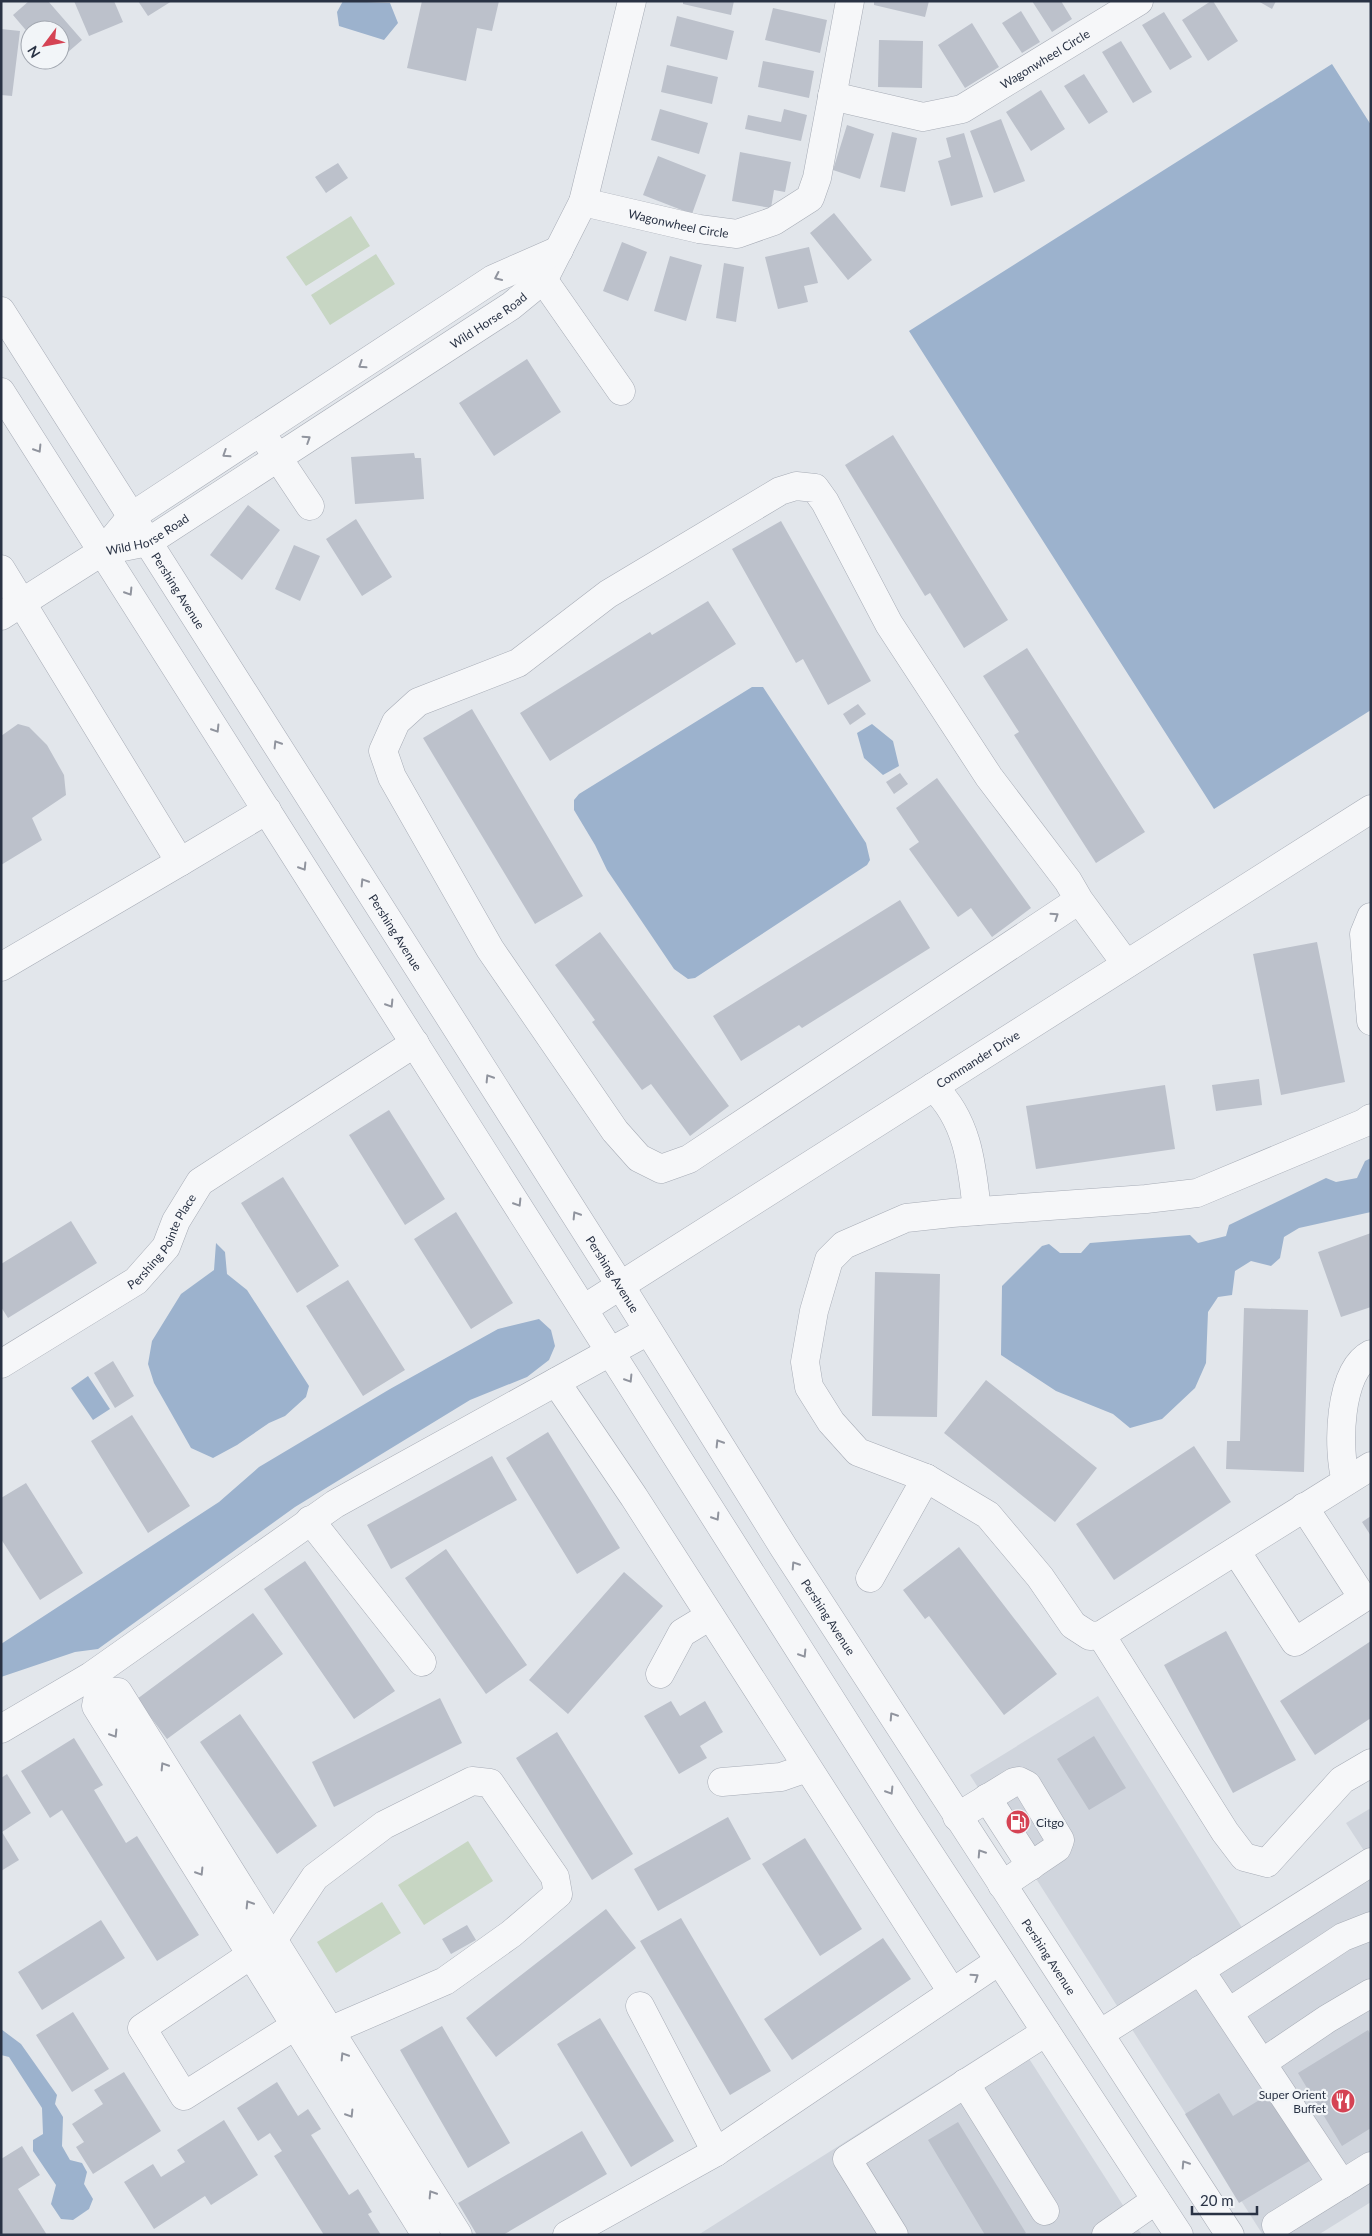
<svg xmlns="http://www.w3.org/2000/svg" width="1372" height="2236" viewBox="0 0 1372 2236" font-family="Lato,sans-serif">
<rect width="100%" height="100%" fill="#e2e6eb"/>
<path fill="#d0d5dd" d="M1098,1696L1248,1937L1370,1860L1346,1823L1371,1808V2202L1318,2235H1263L970,1775Z
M1014,2035L1142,2235H698Z"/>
<path fill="#c7d6c3" d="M351,216L370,246L306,286L286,257Z
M376,254L395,284L330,325L311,295Z
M468,1841L493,1881L424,1925L398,1885Z
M382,1902L401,1933L336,1973L317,1942Z"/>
<path fill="#9cb2cd" d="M343,1L390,3L398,23L384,40L339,26L337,12Z
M1332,64L1371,125V710L1214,809L909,331Z
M752,687H763L866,843L870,860L867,865L695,978L688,979L674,969L607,870L595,845L574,810V800L579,794Z
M872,724L893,741L899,766L883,775L864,758L857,733Z
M1371,1158V1212L1299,1228L1284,1237L1280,1258L1271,1266L1251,1261L1235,1271L1232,1295L1218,1297L1208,1312L1206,1363L1195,1388L1162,1419L1130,1428L1113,1414L1056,1391L1001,1355L1002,1286L1042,1246L1049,1244L1060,1253H1081L1090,1243L1190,1235L1198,1243L1226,1236L1229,1225L1326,1178L1336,1182L1357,1178L1365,1161Z
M216,1243L225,1252L227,1274L247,1290L309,1386L306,1397L285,1416L269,1423L237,1445L213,1458L191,1448L154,1383L148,1364L152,1341L181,1294L214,1270Z
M539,1319L551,1330L555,1346L549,1360L527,1377L470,1400L295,1507L98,1649L75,1652L1,1677V1644L219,1502L259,1467L390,1389L498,1329Z
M88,1376L110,1409L93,1420L71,1388Z
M1,2029L21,2044L57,2095L55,2104L63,2117L62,2146L70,2160L82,2163L87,2172L84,2184L93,2199L89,2209L73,2220L61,2219L51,2204L56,2185L33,2151V2140L43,2134L42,2108L9,2057L1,2055Z"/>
<path fill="#bcc1cb" d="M29,1H48L82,40L60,59V30H30V35L13,15Z
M74,1H114L123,22L89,36Z
M138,1H172L148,16Z
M422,1H499L492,31L477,28L466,81L407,68Z
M683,1H734L731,15L683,4Z
M874,1H929L925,17L874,5Z
M1032,1H1061L1072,19L1052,32Z
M1211,1H1213L1238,41L1208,61L1182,20Z
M1258,1H1276L1272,9Z
M773,8L827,20L820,53L765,40Z
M1021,11L1040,42L1022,53L1002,23Z
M1164,12L1192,57L1170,70L1142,25Z
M677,16L734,31L727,60L670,46Z
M972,23L999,67L965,88L938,45Z
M1,29L20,31L12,96L1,95Z
M879,40L923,41L922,88L878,87Z
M1121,41L1152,92L1133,103L1102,52Z
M763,61L814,71L809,98L758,87Z
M667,65L718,77L712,104L661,92Z
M1084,74L1108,112L1089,124L1064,86Z
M1041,90L1065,129L1031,151L1006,112Z
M660,109L708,123L699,154L651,140Z
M784,109L807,115L801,141L745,129L748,115L781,122Z
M1001,119L1025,181L994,193L970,131Z
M847,125L874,134L860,179L833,170Z
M892,132L917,138L905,192L880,187Z
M964,133L983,197L951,206L938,161L951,157L946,138Z
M740,152L791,162L785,192L774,190L771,208L732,201Z
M658,156L706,175L692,214L643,195Z
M338,163L348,178L326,193L315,177Z
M834,213L872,260L848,280L810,233Z
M622,242L647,252L628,301L603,291Z
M809,247L818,283L804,286L808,302L778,309L765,257Z
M670,256L702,265L686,321L654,311Z
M724,263L744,267L736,322L716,318Z
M527,359L561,412L494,456L459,403Z
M893,435L1008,620L964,648L930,593L925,596L845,465Z
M414,453L415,458H421L424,499L355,504L351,457Z
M248,505L280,530L242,580L210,555Z
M356,519L392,577L362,596L326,539Z
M781,521L871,681L828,705L803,659L796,663L732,549Z
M294,545L320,556L300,601L275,589Z
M708,601L736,644L550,761L520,713L650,632L652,635Z
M1027,648L1145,832L1096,863L1014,735L1019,732L983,676Z
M858,704L866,714L850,725L843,714Z
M472,709L583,896L535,924L423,738Z
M18,724L29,727L47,745L64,775L66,795L32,818L42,840L1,865V736Z
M900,773L908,784L894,794L886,782Z
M937,778L1031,908L992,937L971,908L958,917L909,849L919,842L896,808Z
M900,900L930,948L802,1028L799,1025L741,1061L713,1016Z
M600,932L729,1106L690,1136L651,1084L642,1090L592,1022L595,1020L555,965Z
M1317,942L1345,1082L1281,1095L1253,954Z
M1259,1079L1262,1105L1216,1111L1212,1085Z
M1165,1085L1175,1149L1036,1169L1026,1106Z
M389,1110L445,1199L405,1225L349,1135Z
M283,1177L339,1266L297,1293L241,1203Z
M456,1212L513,1303L471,1329L414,1239Z
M71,1221L97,1263L8,1318L1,1307V1264Z
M1371,1233V1307L1341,1317L1318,1252Z
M875,1272L940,1274L937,1417L872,1416Z
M348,1280L405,1370L363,1396L306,1306Z
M1244,1308L1308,1310L1304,1472L1226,1469L1227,1441H1240Z
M113,1361L134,1396L115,1408L94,1373Z
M986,1380L1097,1468L1055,1522L944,1433Z
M132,1415L190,1506L148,1533L91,1441Z
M548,1432L620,1548L577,1574L506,1458Z
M1194,1446L1231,1502L1114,1580L1076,1524Z
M492,1456L517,1500L391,1569L367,1525Z
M26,1483L83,1573L40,1600L1,1539V1498Z
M1371,1516V1536L1362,1522Z
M959,1547L1057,1674L1004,1715L929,1616L925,1619L903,1590Z
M446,1549L527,1665L486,1694L405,1578Z
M305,1561L395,1691L354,1719L264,1589Z
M624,1572L663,1606L568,1714L529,1680Z
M253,1613L283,1654L167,1739L137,1699Z
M1226,1631L1296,1760L1233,1793L1164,1665Z
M1371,1641V1718L1315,1755L1280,1701Z
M440,1698L462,1743L334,1807L312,1762Z
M671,1701L680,1716L705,1701L723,1732L700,1746L707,1758L679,1774L644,1716Z
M240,1714L317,1826L277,1854L200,1742Z
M557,1732L633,1854L592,1880L516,1758Z
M1094,1736L1126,1788L1089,1810L1057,1759Z
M74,1738L103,1785L94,1790L126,1843L137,1836L199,1935L157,1961L62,1810L50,1818L21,1771Z
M7,1774L31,1813L2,1832L19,1860L1,1871V1778Z
M728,1817L751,1859L658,1911L634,1869Z
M805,1838L862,1929L820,1956L762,1864Z
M606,1909L636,1948L496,2057L466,2018Z
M681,1918L771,2071L730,2095L640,1941Z
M101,1920L125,1958L42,2010L18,1972Z
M467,1925L476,1940L451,1954L442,1939Z
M883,1938L911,1979L792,2060L764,2019Z
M73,2012L109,2069L72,2092L36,2035Z
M600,2018L674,2141L631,2167L557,2044Z
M442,2026L510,2143L468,2168L400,2050Z
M1368,2030L1371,2035V2128L1342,2146L1298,2073Z
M124,2072L161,2131L93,2174L76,2147L84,2142L72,2124L103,2104L94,2090Z
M277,2082L298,2116L308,2109L321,2129L311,2135L349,2195L358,2189L372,2212L368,2214L381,2235H324L274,2156L282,2151L270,2133L258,2141L237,2108Z
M1219,2093L1233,2116L1271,2093L1311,2160L1239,2203L1185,2114Z
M224,2120L258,2175L211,2205L205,2196L154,2229L124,2182L153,2164L161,2177L185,2162L177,2150Z
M958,2122L1026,2233L1023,2235H985L928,2140Z
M582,2131L607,2174L503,2235H477L458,2203Z
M22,2146L40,2175L18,2189L47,2235H1V2159Z"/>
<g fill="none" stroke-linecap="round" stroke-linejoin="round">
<defs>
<g id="minor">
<path id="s1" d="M832,96L923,117L962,109L1139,1"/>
<path id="s2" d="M583,202L699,229L737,234L774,221L810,198L817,178L850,1"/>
<path d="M533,265L621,391"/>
<path id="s3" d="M1,311L620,1285L784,1548L1230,2235"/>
<path d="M1,392L908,1821L1179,2235"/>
<path d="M268,443L310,506"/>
<path id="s4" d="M103,551L148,542L511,306L544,279L583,202L632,1"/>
<path d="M1,569L180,862L267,810"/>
<path d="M1,616L103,551L132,516L493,279L559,250"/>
<path d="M1079,900L689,1159L661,1169L639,1158L615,1131L490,949L392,777L383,751L396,722L418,702L518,663L608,594L780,491L796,486L815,488L825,502L889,624L989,777L1068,881L1079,900L1126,964"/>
<path d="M1371,917L1364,934L1371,1021"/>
<path d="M1,967L180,862"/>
<path d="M933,1087C968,1120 972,1165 977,1211"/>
<path d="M1371,1118L1364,1123L1197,1193L1146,1199L952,1213L906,1218L844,1245L829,1260L814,1311L805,1362L809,1387L831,1422L858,1452L926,1478L988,1515L1040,1577L1073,1625L1090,1636L1101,1635L1371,1466"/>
<path id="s5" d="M585,1308L1371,809"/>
<path id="s6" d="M1,1364L136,1281L166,1247L176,1221L200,1182L415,1043"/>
<path d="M556,1382L634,1497L952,1992"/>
<path d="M1346,1481C1337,1450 1338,1371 1371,1354"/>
<path d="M310,1520L422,1662"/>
<path d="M1236,1551L1295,1642L1363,1598L1304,1507"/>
<path d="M870,1578L926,1478"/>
<path d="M1101,1635L1225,1832L1244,1857L1267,1863L1342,1780L1371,1763"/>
<path d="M660,1674L682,1633L710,1616"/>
<path d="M91,1677L99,1691L96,1706L426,2235"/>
<path d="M99,1691L118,1692L458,2235"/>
<path d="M1,1729L91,1676L335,1504L648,1331"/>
<path d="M722,1782L781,1777L807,1768"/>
<path d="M987,1798L1031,1866"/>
<path d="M957,1817L1014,1782L1019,1781L1027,1785L1060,1840L1057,1848L1002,1885"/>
<path d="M1200,1970L1342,2184"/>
<path d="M640,2006L716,2152"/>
<path d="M317,2012L184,2096L142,2028L273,1940L315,1877L384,1825L472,1781L490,1783L555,1877L558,1894L511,1934L445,1981L329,2031"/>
<path d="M1229,2012L1343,1937L1371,1926"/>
<path d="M1101,2033L1371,1862"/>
<path d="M1262,2063L1327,2019L1371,1993"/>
<path d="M965,2083L1045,2211"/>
<path d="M1276,2225L1371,2166"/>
<path d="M567,2235L716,2152L999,1961"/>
<path d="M894,2235L847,2159L1046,2032"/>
<path d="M1106,2235L1156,2200"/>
</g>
</defs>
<use href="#minor" stroke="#a7acb6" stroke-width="29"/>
<use href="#minor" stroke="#f6f7f9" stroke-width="28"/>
</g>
<defs><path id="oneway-chevron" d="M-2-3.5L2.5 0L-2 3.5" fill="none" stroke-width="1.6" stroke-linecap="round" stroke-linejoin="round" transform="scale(1.25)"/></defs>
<g stroke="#90949e">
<use href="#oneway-chevron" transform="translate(498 277) rotate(155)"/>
<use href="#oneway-chevron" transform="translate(362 365) rotate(147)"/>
<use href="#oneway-chevron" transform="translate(307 439) rotate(-33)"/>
<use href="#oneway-chevron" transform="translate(38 449) rotate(58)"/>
<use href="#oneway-chevron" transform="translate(226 454) rotate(147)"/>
<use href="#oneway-chevron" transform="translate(129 592) rotate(58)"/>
<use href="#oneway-chevron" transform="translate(216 729) rotate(58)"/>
<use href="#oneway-chevron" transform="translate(277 744) rotate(-122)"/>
<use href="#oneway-chevron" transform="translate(303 867) rotate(58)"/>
<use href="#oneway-chevron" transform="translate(364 882) rotate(-122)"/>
<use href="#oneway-chevron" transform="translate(1055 916) rotate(-34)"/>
<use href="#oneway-chevron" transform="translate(390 1004) rotate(58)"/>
<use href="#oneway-chevron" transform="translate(489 1078) rotate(-122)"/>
<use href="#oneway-chevron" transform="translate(518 1203) rotate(58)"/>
<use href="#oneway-chevron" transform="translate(576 1215) rotate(-122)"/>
<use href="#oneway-chevron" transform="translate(629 1379) rotate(58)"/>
<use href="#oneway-chevron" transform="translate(719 1443) rotate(-122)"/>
<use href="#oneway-chevron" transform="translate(716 1517) rotate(58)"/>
<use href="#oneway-chevron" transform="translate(795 1565) rotate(-123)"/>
<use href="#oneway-chevron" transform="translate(803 1654) rotate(58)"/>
<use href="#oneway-chevron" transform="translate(893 1716) rotate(-123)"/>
<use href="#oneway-chevron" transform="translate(114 1734) rotate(58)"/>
<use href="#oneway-chevron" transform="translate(164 1766) rotate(-122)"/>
<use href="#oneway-chevron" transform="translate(890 1791) rotate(58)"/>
<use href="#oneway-chevron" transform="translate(981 1853) rotate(-123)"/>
<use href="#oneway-chevron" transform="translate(200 1872) rotate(58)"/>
<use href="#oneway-chevron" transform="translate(249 1904) rotate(-122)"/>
<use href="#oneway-chevron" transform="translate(975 1977) rotate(-34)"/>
<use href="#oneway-chevron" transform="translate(344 2056) rotate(-122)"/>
<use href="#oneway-chevron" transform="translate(350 2114) rotate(58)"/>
<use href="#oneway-chevron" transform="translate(1185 2164) rotate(-123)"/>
<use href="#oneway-chevron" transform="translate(432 2194) rotate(-122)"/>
</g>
<defs>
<symbol id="fuel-disc" viewBox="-11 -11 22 22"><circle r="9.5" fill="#d54354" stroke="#f2f5f8"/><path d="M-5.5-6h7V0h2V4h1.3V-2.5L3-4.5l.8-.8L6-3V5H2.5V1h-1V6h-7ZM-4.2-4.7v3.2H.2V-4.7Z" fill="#fff"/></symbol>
<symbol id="restaurant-disc" viewBox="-11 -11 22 22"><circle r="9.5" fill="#d54354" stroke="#f2f5f8"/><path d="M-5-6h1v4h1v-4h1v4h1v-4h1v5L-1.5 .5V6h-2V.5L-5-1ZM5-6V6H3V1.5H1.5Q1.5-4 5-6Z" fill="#fff"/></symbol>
</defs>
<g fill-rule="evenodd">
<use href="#fuel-disc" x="1004" y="1808" width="28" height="28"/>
<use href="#restaurant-disc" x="1329" y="2087" width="28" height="28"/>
</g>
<g text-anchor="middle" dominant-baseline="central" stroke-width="4.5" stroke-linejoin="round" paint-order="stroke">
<g font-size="12" fill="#293244" stroke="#f2f5f8">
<text stroke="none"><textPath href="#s1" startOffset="230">Wagonwheel Circle</textPath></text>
<text stroke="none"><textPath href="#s2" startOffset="98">Wagonwheel Circle</textPath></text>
<text stroke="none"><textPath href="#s4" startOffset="452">Wild Horse Road</textPath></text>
<text stroke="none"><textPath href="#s4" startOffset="48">Wild Horse Road</textPath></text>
<text stroke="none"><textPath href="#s3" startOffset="331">Pershing Avenue</textPath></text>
<text stroke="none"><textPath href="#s3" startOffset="736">Pershing Avenue</textPath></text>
<text stroke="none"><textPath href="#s5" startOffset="465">Commander Drive</textPath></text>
<text stroke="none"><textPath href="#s6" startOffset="206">Pershing Pointe Place</textPath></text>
<text stroke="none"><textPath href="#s3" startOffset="1141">Pershing Avenue</textPath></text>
<text stroke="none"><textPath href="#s3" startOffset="1546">Pershing Avenue</textPath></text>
<text stroke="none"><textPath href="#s3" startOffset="1951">Pershing Avenue</textPath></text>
</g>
<g font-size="12" fill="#293244" stroke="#f2f5f8" text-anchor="start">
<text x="1036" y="1822">Citgo</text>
<text x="1326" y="2094" text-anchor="end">Super Orient<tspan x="1326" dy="14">Buffet</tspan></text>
</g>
</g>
<rect width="1372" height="2236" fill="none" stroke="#293244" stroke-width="5"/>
<g transform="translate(45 45) rotate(238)"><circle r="24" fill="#f2f5f8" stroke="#a2a7b0"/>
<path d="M0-4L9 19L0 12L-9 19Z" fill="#d54354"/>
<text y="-8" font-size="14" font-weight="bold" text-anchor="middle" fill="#293244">N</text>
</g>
<path d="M1192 2206v8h65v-8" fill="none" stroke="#293244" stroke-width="2.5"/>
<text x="1200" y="2206" font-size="15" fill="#293244" stroke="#f2f5f8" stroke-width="4" paint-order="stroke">20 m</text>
</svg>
